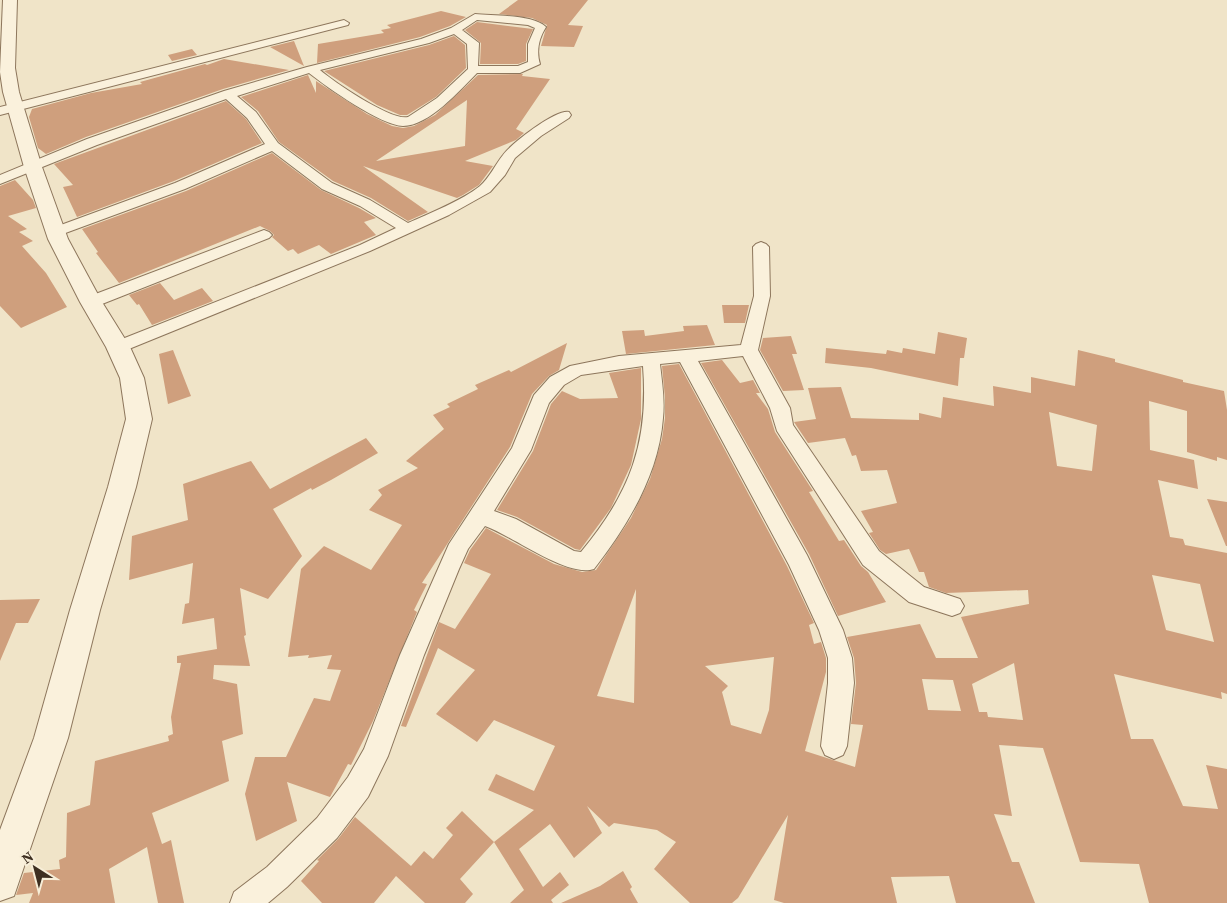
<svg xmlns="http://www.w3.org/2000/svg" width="1227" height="903" viewBox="0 0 1227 903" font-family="'Source Serif 4',serif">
<rect width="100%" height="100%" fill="#f0e4c8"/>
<path fill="#cf9f7d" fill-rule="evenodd" d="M518,0H588L568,25L583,26L574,47L541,46L547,25L532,18L499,14Z
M441,11L466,17L450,26L420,37L317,63L318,44L384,33L381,30L391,28L387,25Z
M477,22L533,29L526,44V61L518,64H480L481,43L465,30Z
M454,36L465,45L466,68L436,97L407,115H400L377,105L324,71L429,45Z
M294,41L304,66L270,47Z
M192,49L197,55L172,61L168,55Z
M224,59L289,70L223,89L86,137L46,154L38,148L29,117L32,109L91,93L142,84L140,82L205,64L207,65Z
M523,74L522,76L550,79L516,129L524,133L516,140L465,161L493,166L479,185L463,195L457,198L363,166L428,212L408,221L371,198L333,181L279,142L258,111L241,97L308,75L316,93V81L367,114L392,126L403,128L414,126L435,115L478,75ZM467,100L465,146L376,161Z
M226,101L246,119L262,143L174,181L77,217L63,187L73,185L54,164Z
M272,153L321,190L359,208L376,218L364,222L376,235L331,254L319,245L298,254L293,249L288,251L272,237L274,235L270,231L260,226L119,283L96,253L98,252L82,229L186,191Z
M15,180L33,200L36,208L8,216L27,229L19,232L33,241L22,246L46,273L67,307L21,328L0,306V186Z
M160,283L174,300L202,288L213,301L152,325L139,304L137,305L129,295Z
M722,305H749L745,323H724Z
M707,325L715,345L626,354L622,331L644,330L645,336L684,331L683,326Z
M938,332L967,338L964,358H960L958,386L871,368L825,363L826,348L886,354L887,350L902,353L903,348L935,354Z
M791,336L797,354H792L804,390L783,391L760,350L763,338Z
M567,343L559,370L549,376L532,394L510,447L422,583L427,584L414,610L417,612L373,721L351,765L348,764L330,797L287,782L297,821L256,841L245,794L255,757H286L314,698L330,701L341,670L327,669L332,655L308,658L309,655L288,657L301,569L324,546L371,570L402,525L369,510L382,495L378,490L418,468L406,461L444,429L433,415L450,407L447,404L478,389L475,385L509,370L511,372Z
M173,350L191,396L168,404L159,354Z
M1078,350L1115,359V362L1183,380V382L1224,391L1227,410V460L1217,457V461L1187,452V411L1149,401L1150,450L1194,460L1198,489L1158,480L1170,537L1183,539L1185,545L1227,553V694L1221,692L1222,699L1114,674L1131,739H1153L1183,806L1218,809L1206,765L1227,769V903H1149L1139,864L1080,862L1043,748L999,745L1012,816L994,814L1012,862H1019L1035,903H956L949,876L891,877L897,903H784L774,900L788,815L738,898L732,903H690L654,869L676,842L657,830L614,823L609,827L587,806L602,833L574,858L550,824L519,849L543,887L560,872L569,885L551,900L553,903H510L524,890L494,842L534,810L488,790L496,774L534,791L555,746L494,720L477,742L436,714L475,670L438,648L406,727L401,726L439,622L455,629L491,574L464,563L470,550L486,528L554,564L582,572L596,570L631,518L650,479L662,439L665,418V398L662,366L679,364L787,566L814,623L809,625L814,644L821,642L826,658V672L805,751L855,767L863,725L851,724L856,683L854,658L847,637L920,624L936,658H978L961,617L1029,604L1028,590L946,593L929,587L924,572H919L909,549L886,554L880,550L869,533L873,532L861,511L897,503L887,470L861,471L856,455L852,456L845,438L808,443L794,422L816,419L808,388L841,387L851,418L919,420V413L941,418L943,397L994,406L993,386L1031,393V377L1075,386ZM1049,412L1097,425L1092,471L1057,466ZM1152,575L1200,584L1214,642L1166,630ZM636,589L634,703L597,696ZM774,657L769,710L761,734L731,725L722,692L728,686L705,666ZM1014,663L1023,720L988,717L987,712H979L972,684ZM922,679L953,680L961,711L928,710Z
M722,360L740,383L753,380L760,393H756L768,409L775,432L813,491L809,492L839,541L844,540L861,566L868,572L886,602L838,616L809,554L701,363Z
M641,368V419L631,465L611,508L580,550L575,549L517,517L497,510L533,451L551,404L562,391L580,399L618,398L609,373Z
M366,438L378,453L331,480L312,490L311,488L273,509L302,556L268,599L240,588L246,635L244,636L250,666L214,665L213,679L237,684L243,734L222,741L229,781L152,813L162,844L171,840L184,903H158L147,847L109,869L115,903H29L33,893L16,895L24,873L60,869L59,860L66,857L67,813L90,805L95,761L169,741L168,736L173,734L171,717L181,663H177V656L217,649L214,618L182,624L185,604L189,603L193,563L129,580L132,536L188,520L183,484L251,461L270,489Z
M1207,499L1227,502V546H1226Z
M40,599L28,623H16L0,661V600Z
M462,811L494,842L460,879L473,894L465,903H425L396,876L374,903H322L301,881L319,861L317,860L338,839L355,817L411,866L424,851L433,859L453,835L446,828Z
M623,871L632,887L630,889L638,903H561L600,886Z"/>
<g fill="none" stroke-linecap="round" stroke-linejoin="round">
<defs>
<path id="minor" d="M475,14C493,16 533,14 546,27C539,38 536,51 540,64L520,73H477C460,90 429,126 403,126C380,125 328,88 309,73L237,96L256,112L278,143L332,183L370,200L408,223C428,214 463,200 480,186C490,177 495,165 503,155C512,143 556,109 569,112L571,115L569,118L541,136L515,158L505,175L490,192L449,215L370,251L124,351L118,353L112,351L109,347L112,343L360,245L396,228L360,206L322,189L272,151L185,189L60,235H50L47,232L50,229L175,183L265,144L247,118L226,99L97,145L0,184V175L87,139L224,91L307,67L421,39L451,28ZM477,20L528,25L535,28L528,44V62L518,66H478L479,43L462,30ZM454,34L467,44L468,69L437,98L408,117C391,121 334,82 320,70L429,43Z
M344,20L349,23L348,25L0,115V107Z
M264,230L269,232L272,235L269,238L97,306L91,307L85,306L83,302L85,298Z
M761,242L766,244L769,247L770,296L758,350L790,408L793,425L879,551L924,587L960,599L964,606L960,613L952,616L909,602L863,565L777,431L770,408L743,356L698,361L807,555L843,630L852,658L854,683L847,746L843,755L834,759L825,755L821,746L828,683V658L819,630L789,565L680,362L660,364C662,382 665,400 663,418C659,474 628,525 594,569C567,578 513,536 485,526L468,549L459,569L424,655L388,756L368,797L337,838L287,887L268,903H230L234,892L267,867L317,818L348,777L364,749L400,655L449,544L512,448L534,395L550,377L570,366L619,356L741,345L754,296L753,247L756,244ZM643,366C649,443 630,493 581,552L574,551L516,519L494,511L531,450L549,403L564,385L581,375Z"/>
<path id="tertiary" d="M3,0H17L15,68L19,92L42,167L68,239L102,302L130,347L144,378L152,419L136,487L100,610L68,738L14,896L0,901V830L34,738L70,610L108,487L126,419L120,378L106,347L80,302L48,239L24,167L3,92L0,72Z"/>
</defs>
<use href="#minor" stroke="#8d765c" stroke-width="2"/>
<use href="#tertiary" stroke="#8d765c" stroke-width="2"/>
<use href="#minor" fill="#faf1dc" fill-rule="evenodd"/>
<use href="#tertiary" fill="#faf1dc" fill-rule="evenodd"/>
</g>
<g transform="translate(35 868) rotate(324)" stroke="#f7eed8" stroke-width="4" paint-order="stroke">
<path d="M0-4L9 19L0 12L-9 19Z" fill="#3d2e20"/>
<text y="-8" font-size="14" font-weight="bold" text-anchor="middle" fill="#3d2e20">N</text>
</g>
</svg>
